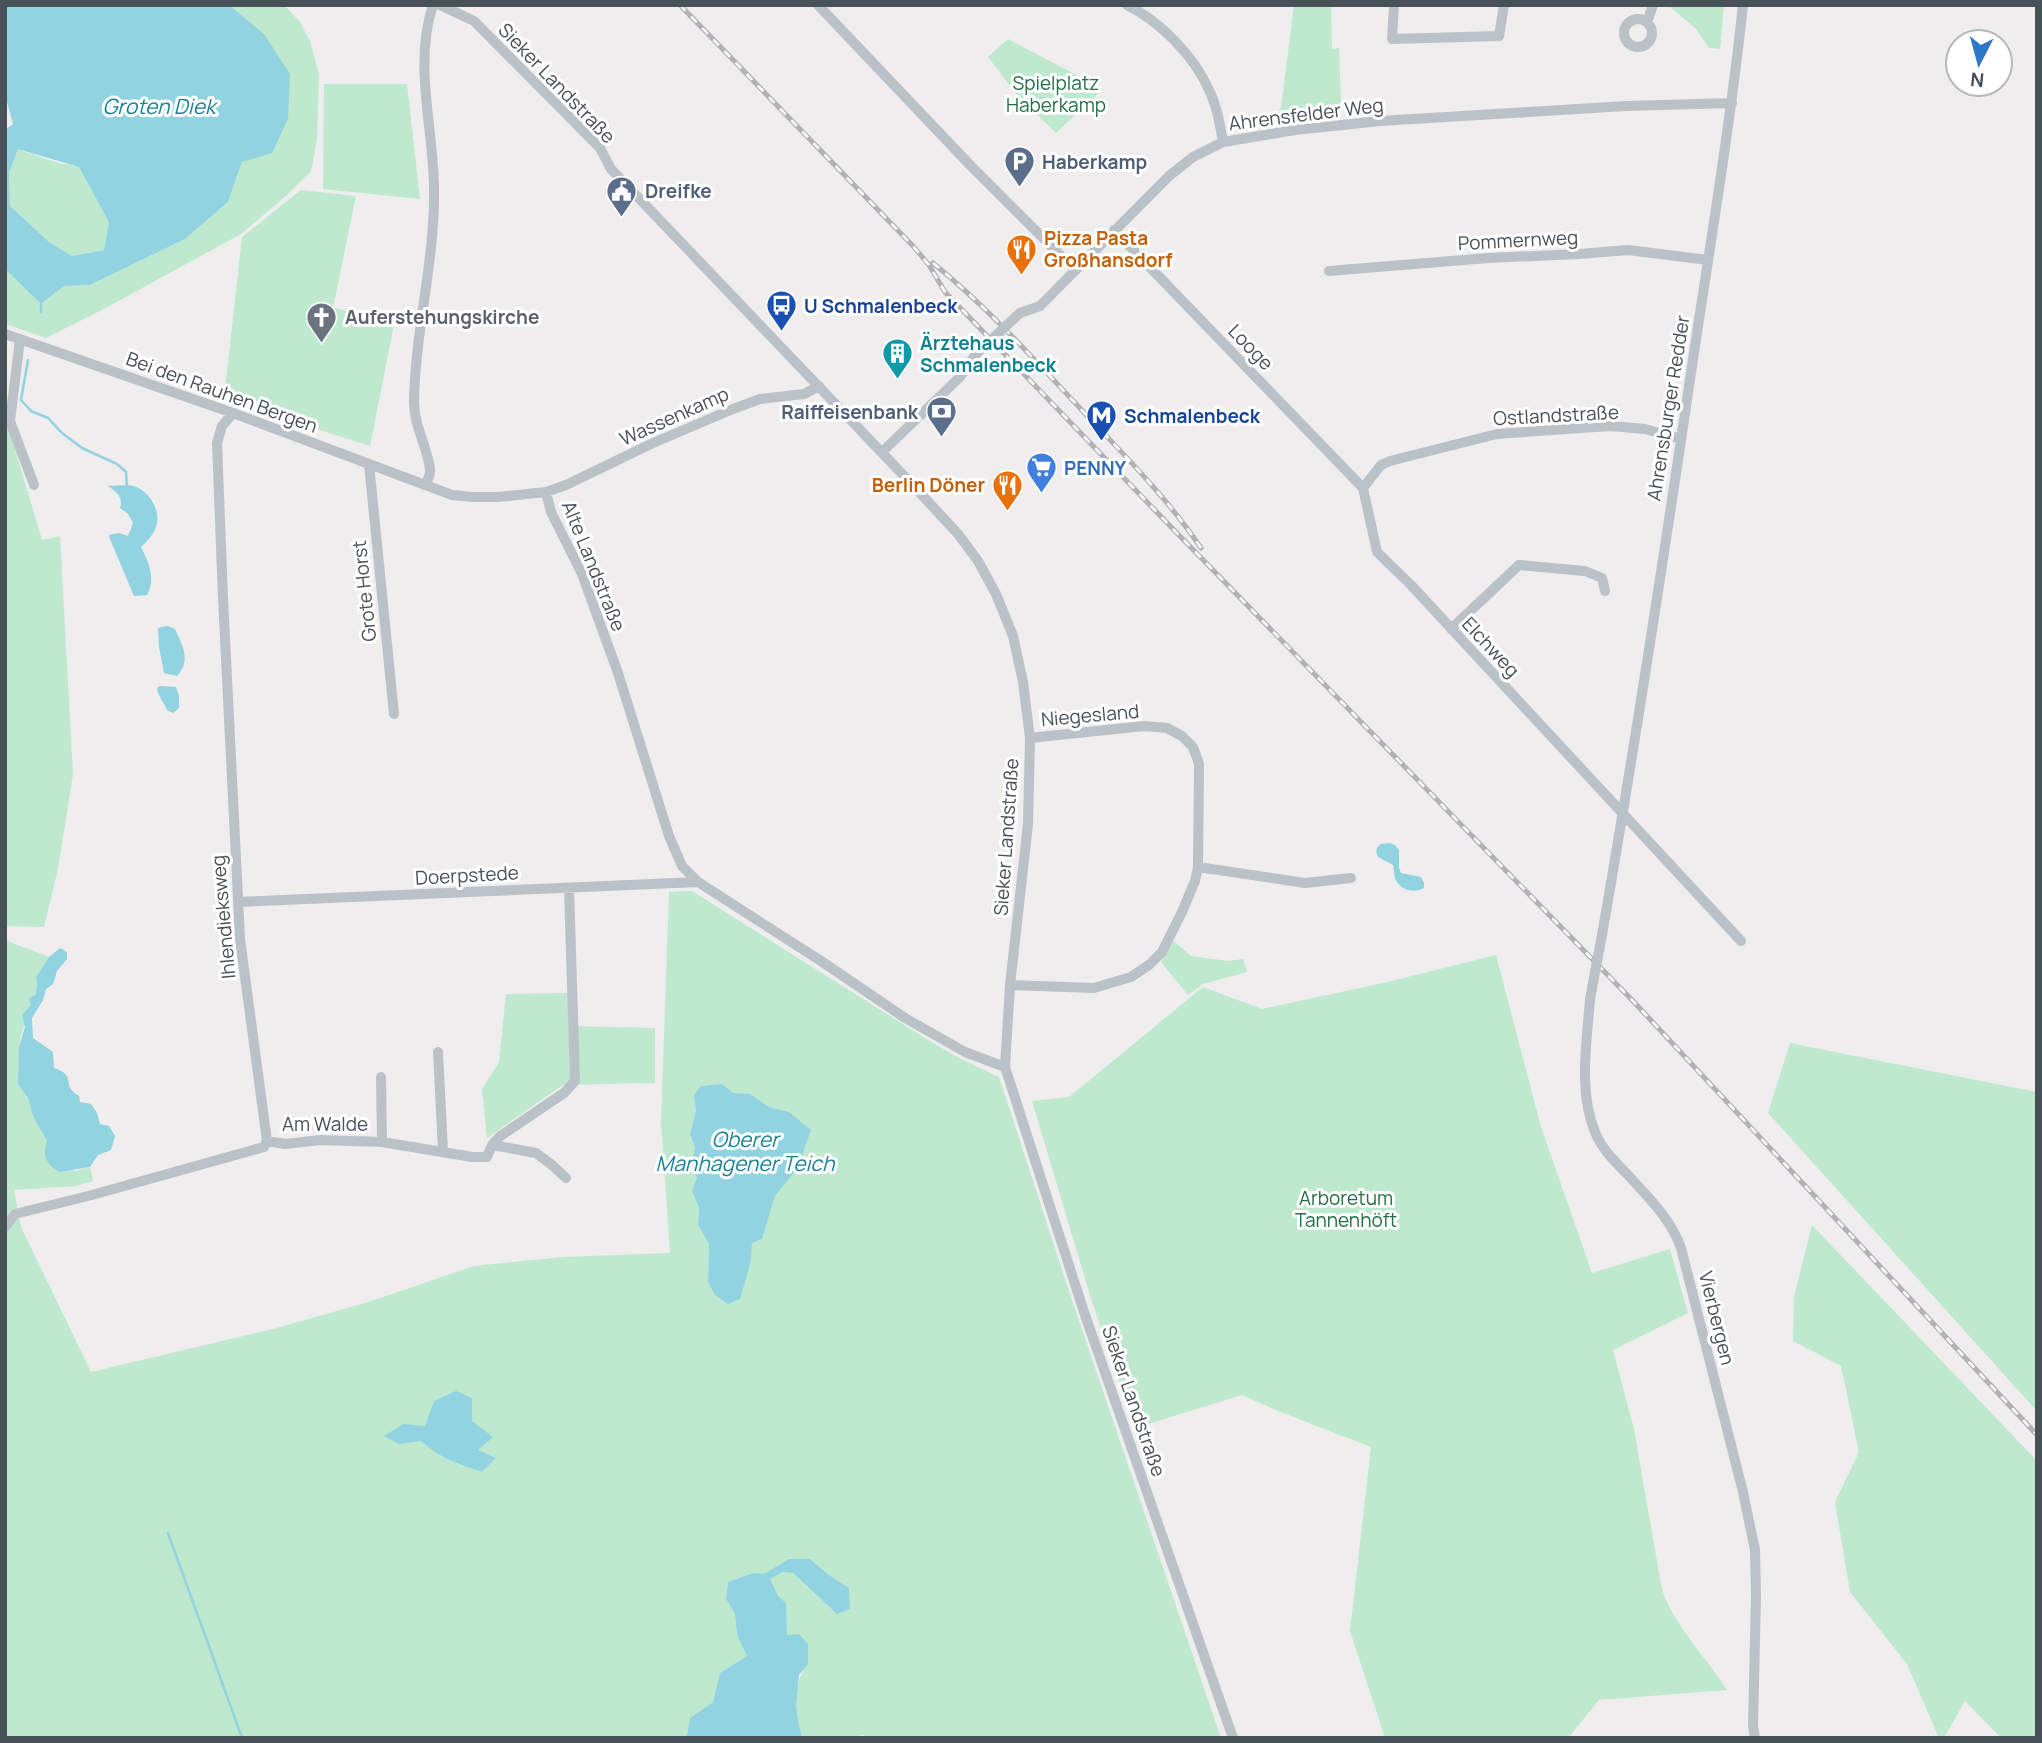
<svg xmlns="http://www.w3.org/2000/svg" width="2042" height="1743" viewBox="0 0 2042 1743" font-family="Manrope,sans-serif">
<rect width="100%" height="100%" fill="#efeded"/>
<path fill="#bfe9ce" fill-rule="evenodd" d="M229,5H284L300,22L310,41L319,74L317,140L311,171L286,196L241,234L100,311L46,338L5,324V269L41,304L64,286L90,285L185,239L228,202L242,162L264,34Z
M1294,5H1331L1332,49L1339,48L1341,108L1280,115Z
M1668,5H1724L1720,49L1709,48L1695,28Z
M1008,39L1103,89L1056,133L1017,95L988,57Z
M324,84H407L420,199L323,189Z
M18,149L55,162L79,167L110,222L104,250L72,256L49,242L10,206L9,173Z
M301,190L356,196L333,308L395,320L370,446L224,399L242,237Z
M5,427L9,429L42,540L60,536L73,774L58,869L44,927L5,926Z
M692,891L933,1043L961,1059L999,1077L1072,1300L1221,1738H874L862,1735L855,1738H807L802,1736C793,1713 793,1683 808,1663L787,1636L786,1603L778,1597L769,1579L783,1572L793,1573L837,1614L849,1588L829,1575L810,1559H789L764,1575L753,1573L728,1582L726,1599L735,1614L737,1635L748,1656L720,1673L713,1702L690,1718L687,1735L680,1738H5V940L49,957L36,977L37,987L20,1039L18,1084L28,1098L33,1116L74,1171L90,1167L93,1181L76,1186L14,1190L21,1227L91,1372L273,1329L365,1303L474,1266L563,1257L670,1253L661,1123L669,892ZM733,1093L750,1094L769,1107L789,1112L810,1130L797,1169L775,1196L762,1239L752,1243L751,1261L708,1282L709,1244L698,1225L699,1208L692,1191L697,1178L691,1165L695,1147L690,1134L696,1111L694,1095ZM434,1401L477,1451L496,1458L482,1472C459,1464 439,1458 421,1441Z
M1174,941L1191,956L1228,961L1243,959L1247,972L1203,984L1188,995L1161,962Z
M1496,955L1541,1127L1592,1273L1670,1249L1688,1313L1613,1350L1634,1429L1662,1590C1676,1628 1706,1657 1727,1690L1599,1700L1568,1738H1385L1350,1631L1371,1447L1278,1411L1242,1395L1135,1428L1092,1302L1032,1101L1069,1097L1203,987L1262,1009L1383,983Z
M568,993L569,1026L655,1028V1083L563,1085L487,1138L482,1089L499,1062L506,994Z
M1790,1043L2037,1092V1411L1768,1113Z
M1812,1225L2037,1461V1738H2001L1965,1701L1944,1738H1939L1907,1664L1850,1592L1835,1502L1859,1452L1841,1366L1793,1341L1794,1297Z"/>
<path fill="#91d3e1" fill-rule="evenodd" d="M5,5H229L264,34L290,74L288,119L272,153L242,162L228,202L185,239L90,285L64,286L41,304L5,269V130L13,124L7,102L5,100ZM18,149L79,167L109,222L104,250L72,256L49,242L10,206L9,173Z
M108,486C117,486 128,484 136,487C143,490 150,496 153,503C163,521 155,534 141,547C149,563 156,579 147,595L134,596L110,539L109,535L119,533L128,536L133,523L128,514L120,508C124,497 116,492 108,486Z
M167,626L175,629C183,646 191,661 177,676L164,673L159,647L158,628Z
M160,686L176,687L179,696V708L173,713L167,710C164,702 158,697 157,688Z
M1390,843L1395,845L1399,850V868L1401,873L1421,877L1424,883V888C1415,893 1403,891 1397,882C1394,878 1394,870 1393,865L1378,857C1375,851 1376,848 1381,844Z
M60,948L67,952V959L57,971L53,984L46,989L43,1000L32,1018L33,1038L53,1052L54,1068C78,1076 60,1085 79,1096L80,1102L91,1104L97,1113L100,1124L109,1126L115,1136L111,1150L98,1155L90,1167L59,1172C46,1164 42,1155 47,1141L33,1116L28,1098L18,1084L19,1047L25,1027L22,1015L31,1005L29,998L35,995L37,987L36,977L49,957Z
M722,1084L733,1093L750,1094L769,1107L789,1112L811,1130L797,1169L775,1196L762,1239L752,1243L751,1261L740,1299L728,1304L715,1295L708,1282L709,1244L698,1225L699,1208L692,1191L697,1178L691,1165L695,1147L690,1134L696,1111L694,1095L701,1086Z
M456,1391L472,1398V1421L493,1437L478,1450L496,1458L482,1472C459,1464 439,1458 421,1441L399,1444L384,1436L403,1424L425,1426L434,1401Z
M789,1559H810L829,1575L849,1588L850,1609L837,1614L793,1573L783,1572L770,1579L778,1596L786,1603L787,1635L799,1634L808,1644V1664L799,1675L796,1706L799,1726L802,1736L807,1738H680L687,1735L690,1718L713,1702L720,1673L747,1656L737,1635L735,1614L726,1599L728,1582L753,1573L764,1574Z"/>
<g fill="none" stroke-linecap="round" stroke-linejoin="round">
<path stroke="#91d3e1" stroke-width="2.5" d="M41,304V312
M28,360L21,400L31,411L48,418L62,433L82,448L117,464L126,472L127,486
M168,1533L199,1619
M200,1621L242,1738"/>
<path stroke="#bac2c8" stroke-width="10" d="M440,5L474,21L600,148L611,169L908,480L958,534L978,561L996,594L1013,636L1023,682L1030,738L1028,824L1010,985L1005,1067L1085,1315L1233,1738
M818,5L970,165L1075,270
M1127,5C1161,22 1194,56 1209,90C1217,106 1220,125 1223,142
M1394,5L1392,39L1499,36L1504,5
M1624 33a14 14 0 1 1 28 0a14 14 0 1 1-28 0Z
M1647,22L1653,5
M1114,230L1363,488
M1329,271L1488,258L1579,254L1628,250L1708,260
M1020,313L1040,306L1169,176L1193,157L1223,142L1295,130L1380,121L1479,115L1626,106L1732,103
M5,334L233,413L452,495L473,497H498L546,492L566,485L653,443L733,409L760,399L804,394L819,386
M20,339L10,421L34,485
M882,452L960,377L975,355
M369,464L394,714
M426,484C428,479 431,474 430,469C427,446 414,426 414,402C415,331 435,261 434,190C434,129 413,65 433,5
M1363,488L1377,552L1411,585L1741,941
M1363,488L1381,465L1390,461L1497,434L1610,426L1645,429L1681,439
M546,492L551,512L582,574L618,673L669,836L682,866L698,882L821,961L905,1018L965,1052L1005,1067
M1451,629L1519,565L1585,571L1602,578L1605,591
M1198,867L1305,883L1351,878
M238,902L698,882
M1602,935C1635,746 1664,556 1692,366C1710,246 1730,126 1743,5
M1010,985L1094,988L1131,977L1149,965L1162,952L1182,912L1195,881L1198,867L1199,764L1193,747L1182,736L1167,728L1144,726L1030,738
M1590,999C1587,1042 1578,1091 1595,1132C1601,1148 1616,1163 1628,1175C1648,1197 1671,1219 1681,1248L1743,1492L1755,1550L1756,1595L1753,1726L1755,1738
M438,1052L443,1151
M381,1077L382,1142
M267,1141L285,1144L321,1140L382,1142L472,1157H487L492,1145L499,1137L564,1093L575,1081L569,888
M492,1145L536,1153L552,1165L566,1178
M5,1227L15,1214L92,1195L264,1147L267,1141L240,939L223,598L217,443L222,426L233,413"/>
<defs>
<path id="rail" d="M680,5L913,246L929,265L945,292L1173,529L1633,1001L2037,1435
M933,263C986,306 1032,357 1078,406C1121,452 1166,496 1201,548"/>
</defs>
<use href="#rail" stroke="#b0b2b6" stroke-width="5"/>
<use href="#rail" stroke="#fff" stroke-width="2.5" stroke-dasharray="8" stroke-linecap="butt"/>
<path stroke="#bac2c8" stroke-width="10" d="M975,355L1020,313
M1590,999L1602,935"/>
</g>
<defs>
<symbol id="parking-pin" viewBox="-11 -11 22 30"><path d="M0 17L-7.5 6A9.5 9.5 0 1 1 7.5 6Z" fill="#5c6f8a" stroke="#fff"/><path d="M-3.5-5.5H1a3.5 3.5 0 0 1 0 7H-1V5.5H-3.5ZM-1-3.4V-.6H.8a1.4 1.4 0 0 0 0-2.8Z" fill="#fff"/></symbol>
<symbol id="civic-pin" viewBox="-11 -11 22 30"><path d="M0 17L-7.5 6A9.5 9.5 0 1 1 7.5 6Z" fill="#5c6f8a" stroke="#fff"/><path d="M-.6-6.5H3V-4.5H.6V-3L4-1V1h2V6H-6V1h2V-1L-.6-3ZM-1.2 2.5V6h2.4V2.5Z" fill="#fff"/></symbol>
<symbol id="restaurant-pin" viewBox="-11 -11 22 30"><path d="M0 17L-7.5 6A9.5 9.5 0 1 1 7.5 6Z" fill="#e8710a" stroke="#fff"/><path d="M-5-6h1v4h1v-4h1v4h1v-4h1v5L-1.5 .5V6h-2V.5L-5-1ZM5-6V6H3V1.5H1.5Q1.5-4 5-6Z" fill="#fff"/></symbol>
<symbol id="bus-pin" viewBox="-11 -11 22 30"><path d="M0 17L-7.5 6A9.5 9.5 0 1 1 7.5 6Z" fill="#1a4fb4" stroke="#fff"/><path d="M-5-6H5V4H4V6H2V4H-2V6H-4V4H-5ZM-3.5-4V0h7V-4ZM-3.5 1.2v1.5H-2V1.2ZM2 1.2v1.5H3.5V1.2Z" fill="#fff"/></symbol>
<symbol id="church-pin" viewBox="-11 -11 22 30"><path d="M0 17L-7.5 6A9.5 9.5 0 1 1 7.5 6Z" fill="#6b7280" stroke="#fff"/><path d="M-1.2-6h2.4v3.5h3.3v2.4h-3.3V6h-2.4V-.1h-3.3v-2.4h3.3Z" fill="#fff"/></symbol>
<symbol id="building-pin" viewBox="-11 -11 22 30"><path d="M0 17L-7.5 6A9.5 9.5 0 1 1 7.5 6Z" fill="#0f9aa8" stroke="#fff"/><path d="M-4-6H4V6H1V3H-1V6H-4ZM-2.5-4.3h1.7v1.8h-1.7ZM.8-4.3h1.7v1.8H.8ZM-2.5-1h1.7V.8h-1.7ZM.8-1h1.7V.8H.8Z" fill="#fff"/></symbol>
<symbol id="bank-pin" viewBox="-11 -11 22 30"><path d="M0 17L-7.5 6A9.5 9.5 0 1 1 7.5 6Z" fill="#5c6f8a" stroke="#fff"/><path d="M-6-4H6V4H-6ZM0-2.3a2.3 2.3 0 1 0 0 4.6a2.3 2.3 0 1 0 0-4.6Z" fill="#fff"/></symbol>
<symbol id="metro-pin" viewBox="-11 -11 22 30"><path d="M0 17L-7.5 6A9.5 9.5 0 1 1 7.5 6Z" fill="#1a4fb4" stroke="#fff"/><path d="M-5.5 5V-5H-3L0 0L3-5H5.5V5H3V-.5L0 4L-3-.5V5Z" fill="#fff"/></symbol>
<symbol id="supermarket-pin" viewBox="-11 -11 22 30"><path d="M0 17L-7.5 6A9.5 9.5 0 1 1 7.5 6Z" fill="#3f7fe0" stroke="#fff"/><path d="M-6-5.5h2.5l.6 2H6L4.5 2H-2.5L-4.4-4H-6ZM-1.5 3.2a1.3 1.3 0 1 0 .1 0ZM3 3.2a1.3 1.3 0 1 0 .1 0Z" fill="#fff"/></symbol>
</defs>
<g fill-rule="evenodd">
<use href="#parking-pin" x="1002" y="144" width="35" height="47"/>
<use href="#civic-pin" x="604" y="174" width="35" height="47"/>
<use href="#restaurant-pin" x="1004" y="232" width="35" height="47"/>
<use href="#bus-pin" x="764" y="288" width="35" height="47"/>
<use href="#church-pin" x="304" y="300" width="35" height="47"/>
<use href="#building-pin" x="880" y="336" width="35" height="47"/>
<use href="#bank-pin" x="924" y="394" width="35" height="47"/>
<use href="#metro-pin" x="1084" y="398" width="35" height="47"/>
<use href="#supermarket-pin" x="1024" y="450" width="35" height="47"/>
<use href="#restaurant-pin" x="990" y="468" width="35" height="47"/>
</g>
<g text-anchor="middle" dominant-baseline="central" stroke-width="6" stroke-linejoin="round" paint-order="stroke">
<g font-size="19" fill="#475158" stroke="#fff">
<text transform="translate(557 83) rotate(46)">Sieker Landstraße</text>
<text transform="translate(1306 114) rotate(-7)">Ahrensfelder Weg</text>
<text transform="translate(1518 240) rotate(-3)">Pommernweg</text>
<text transform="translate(1251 347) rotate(46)">Looge</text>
<text transform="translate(222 392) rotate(20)">Bei den Rauhen Bergen</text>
<text transform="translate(1668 408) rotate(-81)">Ahrensburger Redder</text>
<text transform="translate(1556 415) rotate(-3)">Ostlandstraße</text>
<text transform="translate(674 416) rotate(-24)">Wassenkamp</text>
<text transform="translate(594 566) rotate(68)">Alte Landstraße</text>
<text transform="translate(364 591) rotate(-96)">Grote Horst</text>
<text transform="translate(1491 647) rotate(47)">Elchweg</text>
<text transform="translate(1090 715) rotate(-5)">Niegesland</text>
<text transform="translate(1006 837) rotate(-86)">Sieker Landstraße</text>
<text transform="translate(467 875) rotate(-3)">Doerpstede</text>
<text transform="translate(223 917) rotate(-95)">Ihlendieksweg</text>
<text x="325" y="1124">Am Walde</text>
<text transform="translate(1717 1318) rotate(76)">Vierbergen</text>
<text transform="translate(1134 1401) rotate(71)">Sieker Landstraße</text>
</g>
<g font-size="19" fill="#217045" stroke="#fff">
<text x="1056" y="83">Spielplatz<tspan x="1056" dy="22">Haberkamp</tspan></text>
<text x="1346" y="1198">Arboretum<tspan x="1346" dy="22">Tannenhöft</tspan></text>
</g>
<g font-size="19" font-weight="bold" fill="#4e5e75" stroke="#fff" text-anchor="start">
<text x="1042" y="162">Haberkamp</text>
<text x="645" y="191">Dreifke</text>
<text x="918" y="412" text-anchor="end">Raiffeisenbank</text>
</g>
<g font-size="19" font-weight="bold" fill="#c56008" stroke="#fff" text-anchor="start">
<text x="1044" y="238">Pizza Pasta<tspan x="1044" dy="22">Großhansdorf</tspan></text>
<text x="985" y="485" text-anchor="end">Berlin Döner</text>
</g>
<g font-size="19" font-weight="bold" fill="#164399" stroke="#fff" text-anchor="start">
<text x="804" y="306">U Schmalenbeck</text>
<text x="1124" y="416">Schmalenbeck</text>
</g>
<g font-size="19" font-weight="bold" fill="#5b616d" stroke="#fff" text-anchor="start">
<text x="345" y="317">Auferstehungskirche</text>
</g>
<g font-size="19" font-weight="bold" fill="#0d838f" stroke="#fff" text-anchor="start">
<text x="920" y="343">Ärztehaus<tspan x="920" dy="22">Schmalenbeck</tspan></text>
</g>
<g font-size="19" font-weight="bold" fill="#366cbe" stroke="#fff" text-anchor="start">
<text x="1064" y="468">PENNY</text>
</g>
<g font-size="21" font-style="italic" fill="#1c8195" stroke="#fff">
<text x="159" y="106">Groten Diek</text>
<text x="745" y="1139">Oberer<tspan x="745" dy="24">Manhagener Teich</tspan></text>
</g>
</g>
<rect width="2042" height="1743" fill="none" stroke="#475158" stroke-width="14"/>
<g transform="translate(1979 63) rotate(186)"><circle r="33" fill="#ffffff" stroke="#b5b9bc" stroke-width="2"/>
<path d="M0-5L12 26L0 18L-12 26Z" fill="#2e77c8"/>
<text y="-10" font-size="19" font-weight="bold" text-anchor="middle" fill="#475158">N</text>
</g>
</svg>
